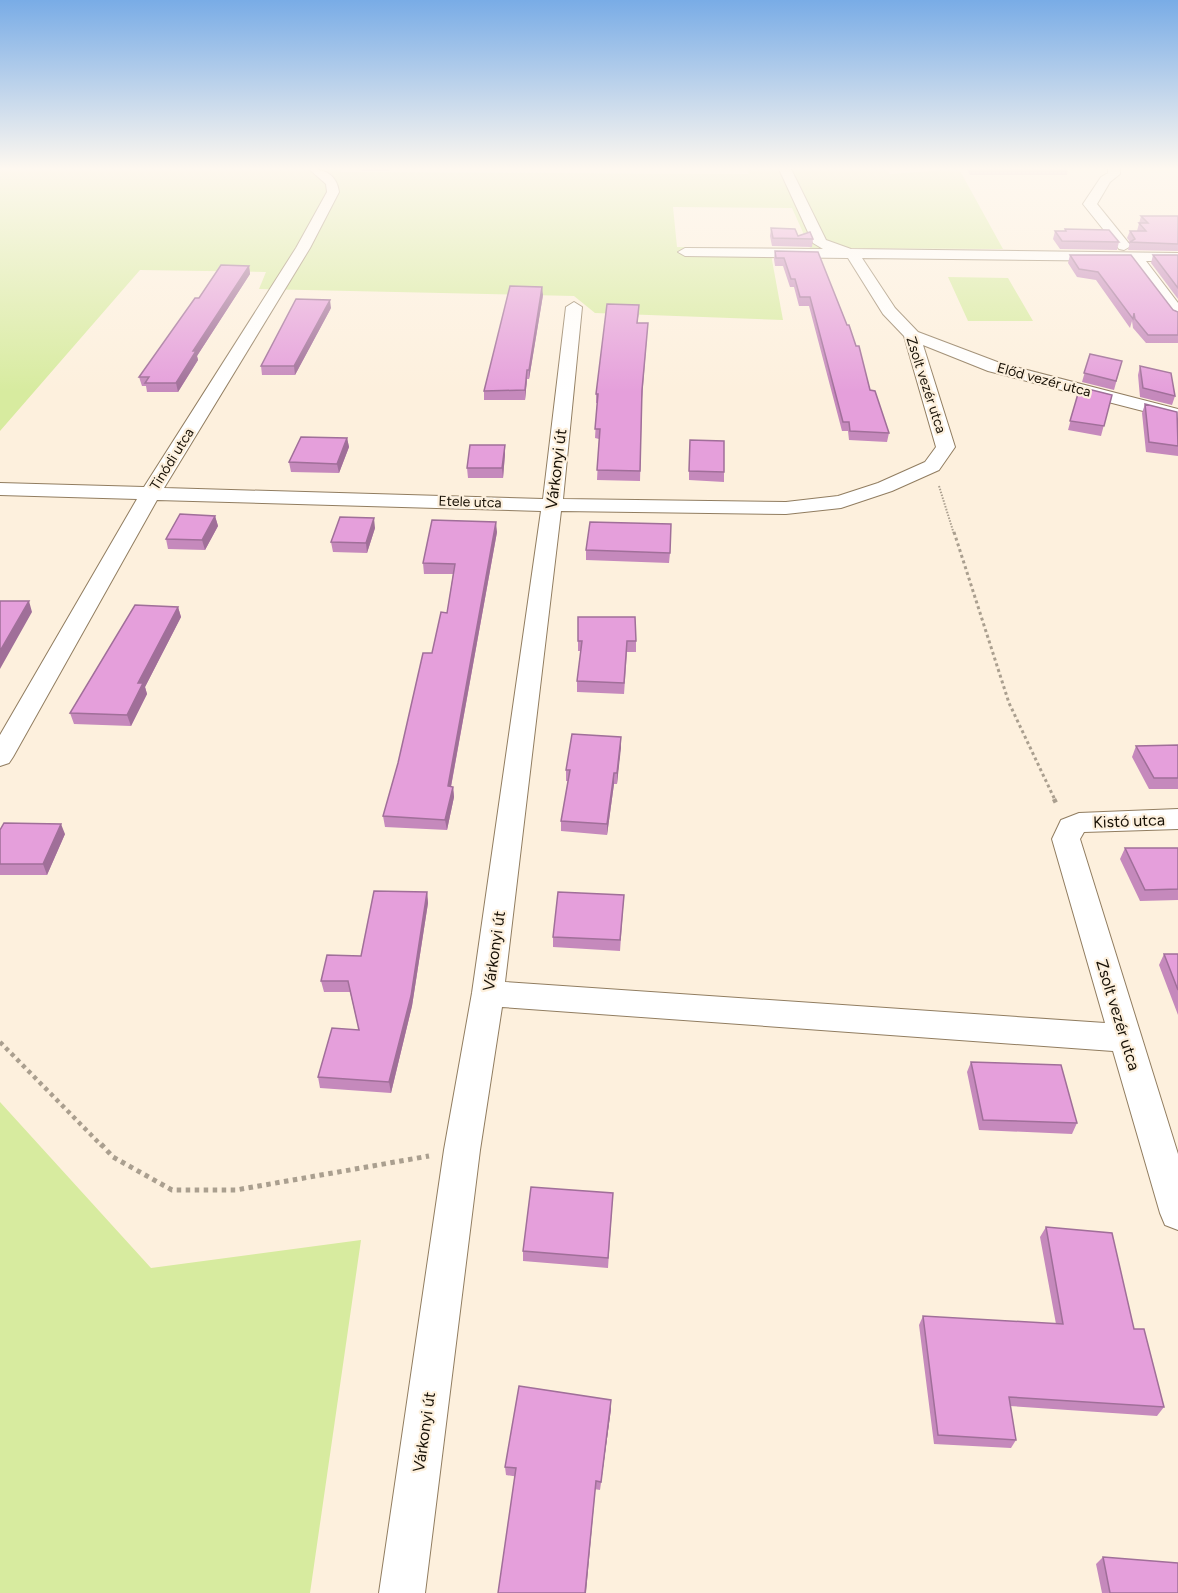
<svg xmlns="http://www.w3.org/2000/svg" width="1178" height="1593" viewBox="0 0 1178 1593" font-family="Figtree,sans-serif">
<rect width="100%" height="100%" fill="#fdf0dd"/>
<path fill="#d7eb9f" d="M0,169H341V172L749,174L748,169H887L890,174L959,169L1003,249L810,248L792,208L673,207L677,247L770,249L783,320L595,313L574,296L259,289L266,272L140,270L0,431Z
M948,277L1008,278L1033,321H968Z
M0,1102L151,1268L361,1240L310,1593H0Z"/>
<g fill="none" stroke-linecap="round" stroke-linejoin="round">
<defs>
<path id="street" d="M309,169C325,169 337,175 339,192L310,248L164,488L543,499L566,307L574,302L582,307L563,499L786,502L838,496L878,483L925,462L936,447L904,336L883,314L848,258L685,256L678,252L685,248L823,249L813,243L779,169H791L826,240L851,249L1178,253V261H1146L1178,303V319L1172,317L1130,261L862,258L895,308L918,332L1000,363L1178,409V420L988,371L923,345L955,447L939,470L892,491L841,508L786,514L561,511L505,982L1105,1023L1052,839L1061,820L1079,813L1178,809V829L1084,832L1080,839L1178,1154V1230L1165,1225L1160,1213L1113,1051L502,1007L480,1150L425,1593H379L444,1150L472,993L541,511L157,500L13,757L9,763L0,766V735L137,499L0,495V483L144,487L296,248L327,192L326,184Z
M1108,169H1120V174L1110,182L1097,204L1131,246L1124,250L1119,249L1083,204L1101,177L1108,173Z"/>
</defs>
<use href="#street" stroke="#917d60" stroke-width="2"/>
<path stroke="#aa9f8f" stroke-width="2" stroke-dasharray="1.5 1.5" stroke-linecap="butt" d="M939,486L954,534"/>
<path stroke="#aa9f8f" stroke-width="3" stroke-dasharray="3 3" stroke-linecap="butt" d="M954,532L1009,703L1055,800"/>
<path stroke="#aa9f8f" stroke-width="4.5" stroke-dasharray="4 4" stroke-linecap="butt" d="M1054,799L1057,805
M0,1042L102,1146"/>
<path stroke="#aa9f8f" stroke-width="5" stroke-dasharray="4.5 4.5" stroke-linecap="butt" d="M101,1144L113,1157L172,1190H236L429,1156"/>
<use href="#street" fill="#fff" fill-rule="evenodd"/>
</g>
<path fill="#c589bc" d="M362,169H390L389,171H362Z
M967,169H1068L1067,175H970Z
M1141,216H1178V251L1128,250L1130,242L1127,238L1130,231H1137Z
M771,228L813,239L812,247L772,246L770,236Z
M1065,229L1119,242L1117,250L1060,249L1053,239L1055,231H1065Z
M775,251L818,252L870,390L889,433L887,442L849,440L848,431H842L809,306H799L794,287H790L783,266H775L774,259Z
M1070,255L1178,312V343H1146L1133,328L1132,321L1130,328L1096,280L1077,277L1068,263Z
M1153,255H1178V299L1151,263Z
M249,266L250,274L197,356L198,360L178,392H147L146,386H142L139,377L199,298Z
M543,295L529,379H527L525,400H484V391Z
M331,308L295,375H262L261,366Z
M639,313L637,323H648L642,399L640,481L597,480L599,439L595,438L597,403H596V394Z
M1090,354L1122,361L1114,390L1082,382Z
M1140,366L1175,396L1172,405L1140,397L1138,375Z
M1080,387L1112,395L1101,436L1068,430Z
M1145,404L1178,418V456L1146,452L1142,413Z
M347,438L349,447L339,473L291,472L289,462Z
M505,445V454L503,478H468L467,468Z
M689,450L724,472V482L689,480Z
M215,516L218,526L205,550L168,549L166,539Z
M375,528L367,553L333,552L331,542Z
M497,532L451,787H453L454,797L447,830L385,827L383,816L432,653L447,613L453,574H424L423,563Z
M586,550L670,553L669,563L586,560Z
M178,607L181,617L145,687L147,694L131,726L74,724L70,713Z
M578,617L636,641V652H627L624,694L577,692V681L581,651H578Z
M621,737L617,784H614L607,835L561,831V821L568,781H566V770Z
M1178,745V789H1149L1132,757L1136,746Z
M0,830L65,834L47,875H0Z
M1125,848H1178V900L1140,901L1120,859Z
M427,892L428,903L412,1006L391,1093L320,1088L318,1077L359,1030L350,992H324L321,981L361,956Z
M624,895L620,951L553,947V937Z
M1164,954H1178V1015L1159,965Z
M971,1062L1077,1123L1072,1134L979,1130L967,1072Z
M613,1193L608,1268L523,1261V1251Z
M1046,1227L1134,1329L1164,1407L1157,1416L1010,1406L1016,1440L1011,1448L934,1444L919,1325L923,1316L1056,1324L1040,1237Z
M611,1409L600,1490L506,1475L505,1467Z
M1103,1557L1178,1593H1102L1096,1564Z"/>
<path fill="#a06f99" d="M249,266L250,274L197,356L198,360L178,392L176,383L193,351Z
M542,287L543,295L529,379V370Z
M330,300L331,308L295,375L294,366Z
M527,370V379L525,400V390Z
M347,438L349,447L339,473L337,464Z
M505,445V454L503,478L502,468Z
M215,516L218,526L205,550L202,540Z
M374,518L375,528L367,553L366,543Z
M496,522L497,532L449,797L448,786Z
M29,601L32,612L0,669V651Z
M178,607L181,617L145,687L147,694L131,726L127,715L138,683Z
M621,737V748L617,784V773Z
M614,773V784L607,835V824Z
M453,787L454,797L447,830L445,820Z
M61,824L65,834L47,875L43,864Z
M427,892L428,903L412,1006L391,1093L389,1082Z
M611,1400V1409L600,1490L601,1482Z
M596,1481L586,1593H585Z"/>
<path fill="#e59fdb" stroke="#a06f99" stroke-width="1.5" d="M1141,216H1178V244L1130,242L1135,239L1130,231H1146L1139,223H1148Z
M771,228L795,229L798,236L810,232L813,239L773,238Z
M1065,229L1109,230L1119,242L1062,241L1055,231H1066Z
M775,251L818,252L847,325H849L856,346H859L870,390L875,391L889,433L850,431L849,422H843L810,297H800L795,279H791L784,258H776Z
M1070,255H1131L1173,310L1178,312V335H1148L1135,319L1134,313L1133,319L1098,272L1079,269Z
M1153,255H1178V288Z
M221,265L249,266L193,351H196L176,383H145L149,377H139L195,298H199Z
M510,286L542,287L529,370H527L525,390L484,391Z
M296,299L330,300L294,366H261Z
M607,304L639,305L637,323H648L642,390L640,471L597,470L600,429H595L598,394H596Z
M1090,354L1122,361L1116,381L1084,373Z
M1140,366L1171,373L1175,396L1143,388Z
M1080,387L1112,395L1104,426L1070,421Z
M1145,404L1177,412L1178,446L1149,442Z
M301,437L347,438L337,464L289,462Z
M690,440L724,441V472L689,471Z
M470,445H505L502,468H467Z
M180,514L215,516L202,540L166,539Z
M340,517L374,518L366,543L331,542Z
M432,520L496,522L448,786L453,787L445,820L383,816L398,763L423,653H432L441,612L447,613L455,564L423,563Z
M590,522L671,524L670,553L586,550Z
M0,601H29L0,651Z
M135,605L178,607L138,683H143L127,715L70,713Z
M578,617H635L636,641H627L624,683L577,681L582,641H578Z
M572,734L621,737L617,773H614L607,824L561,821L570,770H566Z
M1178,745V778H1154L1136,746Z
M4,823L61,824L43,864H0V830Z
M1125,848H1178V889L1145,890Z
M374,891L427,892L411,996L389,1082L318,1077L332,1028L359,1030L348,981H321L327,955L361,956Z
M558,892L624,895L620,940L553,937Z
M1164,954H1178V990Z
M971,1062L1061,1065L1077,1123L983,1120Z
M531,1187L613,1193L608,1258L523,1251Z
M1046,1227L1112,1233L1134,1329H1144L1164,1407L1009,1397L1016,1440L938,1435L923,1316L1063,1324Z
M519,1386L611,1400L601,1482L596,1481L585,1593H498L516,1468L505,1467Z
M1103,1557L1178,1563V1593H1110Z"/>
<linearGradient id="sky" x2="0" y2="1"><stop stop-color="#79ace6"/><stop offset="0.43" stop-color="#fef8f0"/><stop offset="1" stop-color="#fef8f0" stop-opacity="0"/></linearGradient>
<rect width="1178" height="392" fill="url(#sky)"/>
<g text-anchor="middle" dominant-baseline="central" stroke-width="4.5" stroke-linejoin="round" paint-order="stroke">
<g font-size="14" fill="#181106" stroke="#fdf0dd">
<text transform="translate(1044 380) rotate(15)">Előd vezér utca</text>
<text transform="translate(926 385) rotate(72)">Zsolt vezér utca</text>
<text transform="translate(172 459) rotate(-58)">Tinódi utca</text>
<text transform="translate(470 502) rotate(2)">Etele utca</text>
</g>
<g font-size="16" fill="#181106" stroke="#fdf0dd">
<text transform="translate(556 469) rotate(-83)">Várkonyi út</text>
<text transform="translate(1129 821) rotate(-2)">Kistó utca</text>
<text transform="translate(494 951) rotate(-82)">Várkonyi út</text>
<text transform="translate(1118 1015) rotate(73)">Zsolt vezér utca</text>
<text transform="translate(424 1432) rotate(-82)">Várkonyi út</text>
</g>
</g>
</svg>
